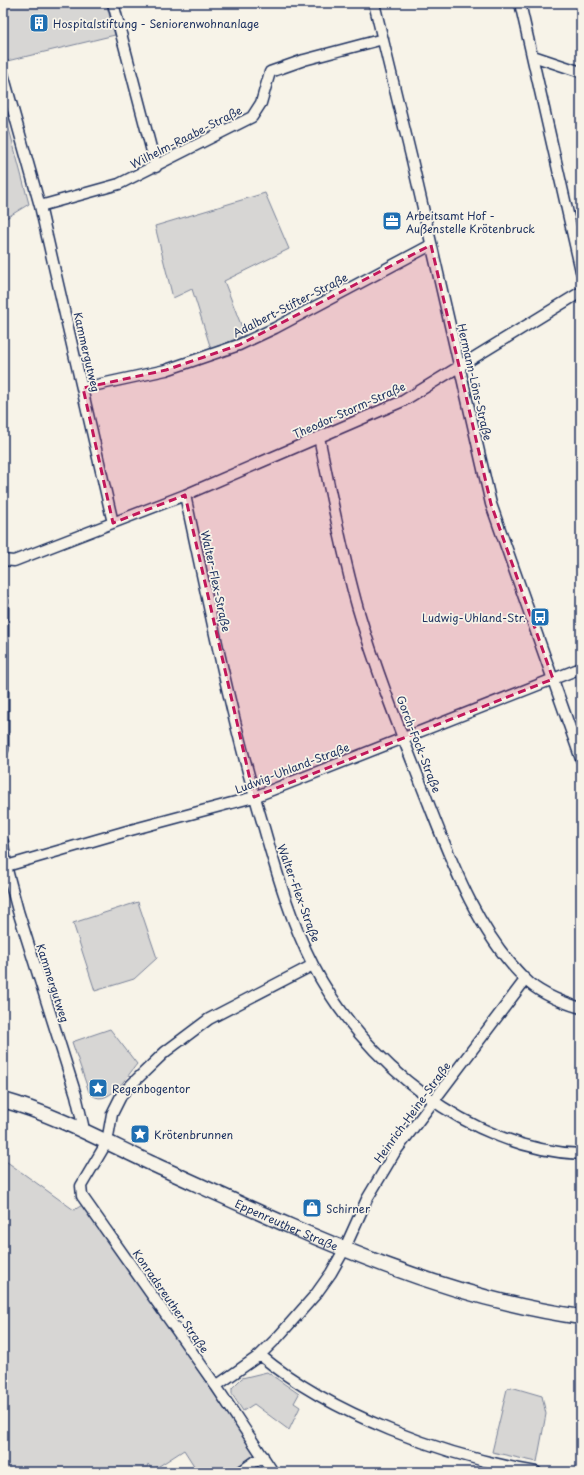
<svg xmlns="http://www.w3.org/2000/svg" width="584" height="1475" viewBox="0 0 584 1475" font-family="'Playpen Sans',sans-serif">
<rect width="100%" height="100%" fill="#f7f3e8"/>
<filter id="ink" filterUnits="userSpaceOnUse"><feTurbulence type="fractalNoise" baseFrequency=".025" numOctaves="2"/><feDisplacementMap in="SourceGraphic" scale="8" xChannelSelector="R" yChannelSelector="G"/><feConvolveMatrix kernelMatrix="1 2 1 2 8 2 1 2 1" color-interpolation-filters="sRGB"/></filter>
<g filter="url(#ink)">
<path fill="#d7d6d4" stroke="#798299" d="M3,3H106L115,35L3,62Z
M3,106L29,204L3,220Z
M265,193L289,249L224,281L245,335L211,349L192,289L173,298L155,226Z
M138,902L157,958L134,979L95,991L73,923Z
M110,1029L137,1064C127,1076 106,1112 89,1092L72,1042Z
M3,1159L74,1210L84,1204L255,1454L230,1472H198L184,1450L153,1470L148,1464L146,1470L143,1472H3Z
M267,1372L299,1394L294,1403L300,1407L289,1430L254,1404L243,1411L232,1394V1388L242,1378Z
M511,1387L542,1396L546,1414L537,1462L492,1452L507,1389Z"/>
<g fill="none" stroke-linecap="round" stroke-linejoin="round">
<defs>
<path id="street" d="M113,3L156,167
M374,3L412,160L491,504L581,759
M520,3L581,271
M533,56L581,72
M3,74L40,206L113,523
M40,206L119,184L252,117L261,103L270,72L304,60L383,39
M83,388L166,370L239,345L275,328L431,245
M319,437C331,495 342,553 358,609C377,674 403,738 428,802C452,863 477,931 524,978C538,993 561,1002 581,1008
M185,495C209,606 231,719 264,828C277,874 291,922 313,965C362,1061 470,1150 581,1154
M3,560L14,561L185,495L403,401L581,292
M3,600V750
M3,842L6,866L18,911L76,1095L83,1125V1131
M3,867L127,831L254,797L581,668
M260,1355C332,1415 444,1456 536,1472
M216,1386L260,1355L278,1337L316,1294L331,1273L344,1250L367,1199L395,1152L525,980
M240,1472L263,1456
M273,1472L216,1386L82,1196L81,1186L107,1142L112,1114L122,1094L137,1079L165,1052L209,1019L313,965"/>
<g id="secondary">
<path id="s1" d="M3,1100C57,1115 107,1143 157,1166C294,1228 431,1296 581,1317"/>
</g>
</defs>
<use href="#street" stroke="#1b2f5e" stroke-width="13"/>
<use href="#secondary" stroke="#1b2f5e" stroke-width="17"/>
<use href="#street" stroke="#f7f3e8" stroke-width="10"/>
<use href="#secondary" stroke="#f7f3e8" stroke-width="14"/>
</g>
</g>
<path fill="#c2185b" fill-opacity="0.2" stroke="#c2185b" stroke-width="3" stroke-dasharray="8 5" stroke-linejoin="round" d="M431,245L491,504L553,679L254,797L185,495L113,523L83,388L166,370L239,345Z"/>
<defs>
<symbol id="building-square" viewBox="-11 -11 22 22"><rect x="-9" y="-9" width="18" height="18" rx="4" fill="#1f6fb2" stroke="#f7f3e8"/><path d="M-4-6H4V6H1V3H-1V6H-4ZM-2.5-4.3h1.7v1.8h-1.7ZM.8-4.3h1.7v1.8H.8ZM-2.5-1h1.7V.8h-1.7ZM.8-1h1.7V.8H.8Z" fill="#fff"/></symbol>
<symbol id="office-square" viewBox="-11 -11 22 22"><rect x="-9" y="-9" width="18" height="18" rx="4" fill="#1f6fb2" stroke="#f7f3e8"/><path d="M-6-3h4V-5.5h4V-3h4V5H-6ZM-1-4.5V-3h2v-1.5ZM-6 0V1H6V0Z" fill="#fff"/></symbol>
<symbol id="bus-square" viewBox="-11 -11 22 22"><rect x="-9" y="-9" width="18" height="18" rx="4" fill="#1f6fb2" stroke="#f7f3e8"/><path d="M-5-6H5V4H4V6H2V4H-2V6H-4V4H-5ZM-3.5-4V0h7V-4ZM-3.5 1.2v1.5H-2V1.2ZM2 1.2v1.5H3.5V1.2Z" fill="#fff"/></symbol>
<symbol id="sight-square" viewBox="-11 -11 22 22"><rect x="-9" y="-9" width="18" height="18" rx="4" fill="#1f6fb2" stroke="#f7f3e8"/><path d="M0-6L1.8-2.2L6-1.7L2.9 1.2L3.7 5.4L0 3.3L-3.7 5.4L-2.9 1.2L-6-1.7L-1.8-2.2Z" fill="#fff"/></symbol>
<symbol id="shop-square" viewBox="-11 -11 22 22"><rect x="-9" y="-9" width="18" height="18" rx="4" fill="#1f6fb2" stroke="#f7f3e8"/><path d="M-5-2.5h2.3a2.7 3.5 0 0 1 5.4 0H5L5.5 6h-11ZM-1.5-2.5h3a1.5 2.3 0 0 0-3 0Z" fill="#fff"/></symbol>
</defs>
<g fill-rule="evenodd">
<use href="#building-square" x="28" y="12" width="22" height="22"/>
<use href="#office-square" x="381" y="210" width="22" height="22"/>
<use href="#bus-square" x="529" y="606" width="22" height="22"/>
<use href="#sight-square" x="87" y="1077" width="22" height="22"/>
<use href="#sight-square" x="129" y="1123" width="22" height="22"/>
<use href="#shop-square" x="301" y="1197" width="22" height="22"/>
</g>
<g text-anchor="middle" dominant-baseline="central" stroke-width="3.5" stroke-linejoin="round" paint-order="stroke">
<g font-size="11" fill="#1b2f5e" stroke="#f7f3e8" text-anchor="start">
<text x="53" y="23">Hospitalstiftung - Seniorenwohnanlage</text>
<text x="406" y="215">Arbeitsamt Hof -<tspan x="406" dy="13">Außenstelle Krötenbruck</tspan></text>
<text x="526" y="617" text-anchor="end">Ludwig-Uhland-Str.</text>
<text x="112" y="1088">Regenbogentor</text>
<text x="154" y="1134">Krötenbrunnen</text>
<text x="326" y="1208">Schirner</text>
</g>
<g font-size="11" fill="#1b2f5e" stroke="#f7f3e8">
<text transform="translate(186 137) rotate(-27)">Wilhelm-Raabe-Straße</text>
<text transform="translate(290 305) rotate(-27)">Adalbert-Stifter-Straße</text>
<text transform="translate(87 352) rotate(77)">Kammergutweg</text>
<text transform="translate(475 382) rotate(77)">Hermann-Löns-Straße</text>
<text transform="translate(349 410) rotate(-24)">Theodor-Storm-Straße</text>
<text transform="translate(216 581) rotate(78)">Walter-Flex-Straße</text>
<text transform="translate(419 744) rotate(69)">Gorch-Fock-Straße</text>
<text transform="translate(292 768) rotate(-21)">Ludwig-Uhland-Straße</text>
<text transform="translate(299 893) rotate(70)">Walter-Flex-Straße</text>
<text transform="translate(53 983) rotate(72)">Kammergutweg</text>
<text transform="translate(412 1112) rotate(-54)">Heinrich-Heine-Straße</text>
<text stroke="none"><textPath href="#s1" startOffset="310">Eppenreuther Straße</textPath></text>
<text transform="translate(171 1301) rotate(55)">Konradsreuther Straße</text>
</g>
</g>
<rect width="584" height="1475" fill="none" stroke="#f7f3e8" stroke-width="16"/>
<rect x="8" y="8" width="568" height="1459" fill="none" stroke="#1b2f5e" stroke-width="1.5" filter="url(#ink)"/>
</svg>
